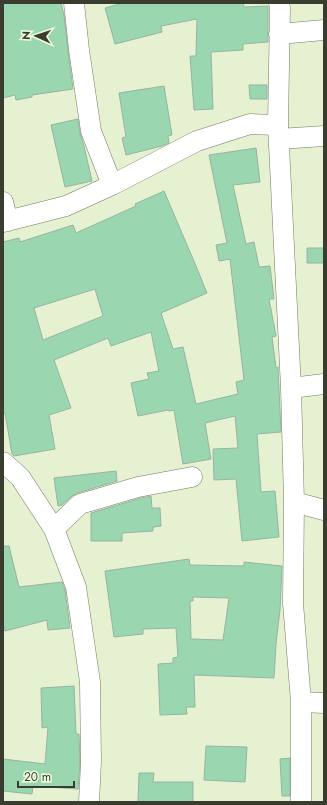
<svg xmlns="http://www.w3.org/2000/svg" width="327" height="805" viewBox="0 0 327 805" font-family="Jost,sans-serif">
<rect width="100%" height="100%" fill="#e5f1d1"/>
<path fill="#9ad6b0" stroke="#96b4a1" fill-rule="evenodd" d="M3,3H61L64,15L68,51L73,89L32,95V97L16,100L15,95L3,98Z
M123,3H243L244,7L268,6V42L243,44V50L211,52L213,109L194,110L190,56H196L197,19L161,26L162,32L115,44L105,8Z
M249,85H267V99H250Z
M164,86L172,135L168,136L169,143L162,146L126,155L122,138L126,137L119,93Z
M78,119L80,133L84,146L92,181L65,187L51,125Z
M256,148L260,182L233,185L246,244L254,242L259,267L270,266L274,299H269L276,336L272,337L276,368L278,367L281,432L257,434L261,492L275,491L279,537L242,541L236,479L214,480L213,449L238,448L235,416L205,423L211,459L183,464L174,410L169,411L168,410L138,416L131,383L149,379L147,373L159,371L151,332L111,346L108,338L54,360L71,408L49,415L55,449L14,456L12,454L5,413L3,414V242L19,238L20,242L73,225L76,233L136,206L135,204L164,191L196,266L207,293L161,313L173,349L183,347L196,404L238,394L236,382L244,380L230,259L219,261L216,245L227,243L209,155ZM95,289L103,316L43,340L34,308Z
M307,248H324V263H307Z
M116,471L117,481L77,493L72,496L62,505L58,506L54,478Z
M151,496L152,508H160L161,526L153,527V531L122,533V541H91V513L141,498Z
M3,546H9L19,587L62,582L65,590L70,628L48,630L47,620L5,631L3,622Z
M189,559L190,565L244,566V562L282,566L280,610L276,644L274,678L194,675L195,707H186L187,714L160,715L158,664L173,663V658L178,657L176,628L143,629V634L114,637L105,571ZM193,597L229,598L223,640L191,639L190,601H193Z
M74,686L76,734H79L80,762L78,789L33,786L32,794L3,791V759L45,764L48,727L42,728L41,688Z
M206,746L247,747L245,782L204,780Z
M290,758V796H282L280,759Z
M139,773H154L153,782H193V802H138Z"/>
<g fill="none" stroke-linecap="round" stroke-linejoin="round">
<defs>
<path id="minor" d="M74,3L79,50L91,131L112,185
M279,3L280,8L278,125L291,388L294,502L293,603L301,702V802
M279,34L324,30
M279,139L324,136
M3,202L8,221
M3,222L66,206L112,185L197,141L250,124L278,125
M291,388L324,384
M3,462L20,477L54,529L76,587L90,682L91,762L89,802
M294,502L324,510
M54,529L80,504L138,487L192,477
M301,702L324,703"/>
</defs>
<use href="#minor" stroke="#717c60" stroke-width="21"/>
<use href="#minor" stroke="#fff" stroke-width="20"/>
</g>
<rect width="327" height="805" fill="none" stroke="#383d30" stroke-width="8"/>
<g transform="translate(36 36) rotate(273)" stroke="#f2fede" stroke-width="3" paint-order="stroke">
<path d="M0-3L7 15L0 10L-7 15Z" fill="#383d30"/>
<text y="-6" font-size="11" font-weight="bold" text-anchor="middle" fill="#383d30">N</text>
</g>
<path d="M18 781v6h56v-6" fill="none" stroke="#383d30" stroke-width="2"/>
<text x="24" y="781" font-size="12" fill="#383d30" stroke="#f2fede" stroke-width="3" paint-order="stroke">20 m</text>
</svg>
